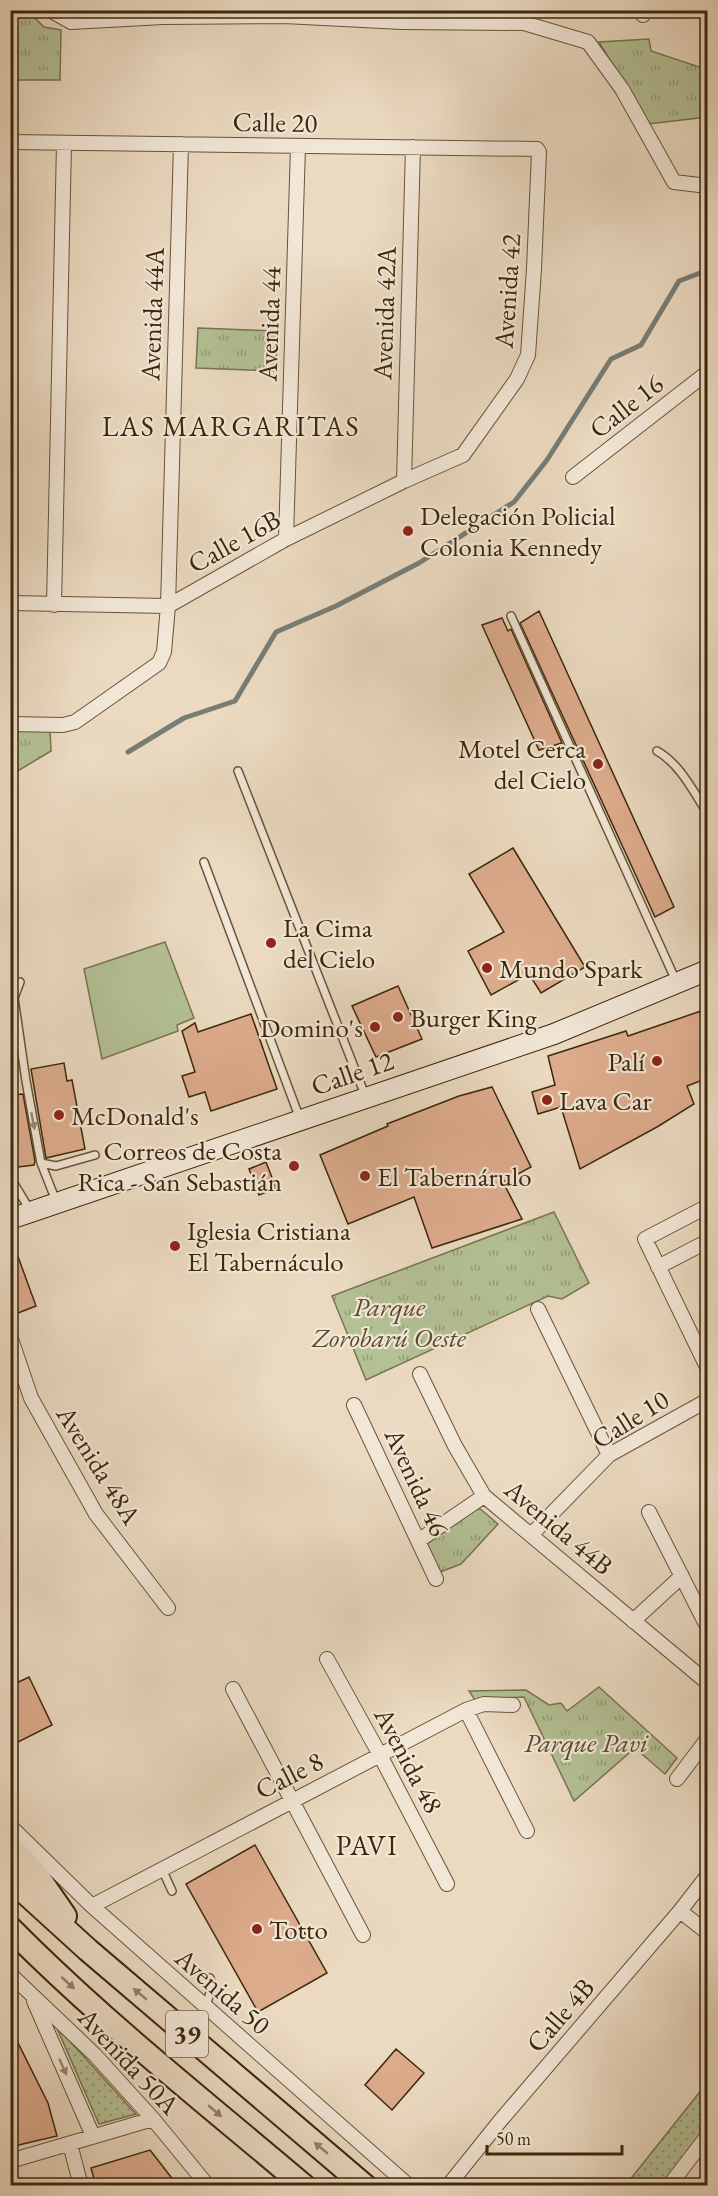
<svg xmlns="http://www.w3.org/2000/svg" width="718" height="2196" viewBox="0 0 718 2196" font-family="'EB Garamond',serif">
<defs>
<pattern id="grass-dots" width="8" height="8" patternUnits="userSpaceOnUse" patternTransform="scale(1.5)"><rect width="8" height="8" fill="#b4c095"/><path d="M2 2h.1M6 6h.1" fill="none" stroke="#949c78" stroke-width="1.8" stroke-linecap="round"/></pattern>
<pattern id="park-tufts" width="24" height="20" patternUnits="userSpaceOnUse" patternTransform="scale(1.5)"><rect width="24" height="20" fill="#b4c095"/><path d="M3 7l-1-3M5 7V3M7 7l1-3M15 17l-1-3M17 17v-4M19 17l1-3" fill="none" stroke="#949c78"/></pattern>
</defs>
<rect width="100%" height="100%" fill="#ebdac1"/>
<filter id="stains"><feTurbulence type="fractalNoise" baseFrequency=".00333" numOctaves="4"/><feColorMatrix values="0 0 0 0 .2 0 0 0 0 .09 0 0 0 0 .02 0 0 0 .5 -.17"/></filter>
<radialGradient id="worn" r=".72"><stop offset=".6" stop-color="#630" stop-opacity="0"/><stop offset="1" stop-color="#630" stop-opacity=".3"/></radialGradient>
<path fill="url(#grass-dots)" stroke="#787450" stroke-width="1.5" d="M56,2026L136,2114L99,2124Z
M707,2083V2135L669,2185L625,2186Z"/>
<path fill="url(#park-tufts)" stroke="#787450" stroke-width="1.5" d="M11,10L28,11L44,27L61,30L60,80H11Z
M649,39L651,51L699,67L707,66V117L648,124L599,42Z
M198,328L277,331L276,371L196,368Z
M10,729H50L51,751L11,775Z
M554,1212L589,1283L562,1299L548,1296L366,1380L332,1296Z
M478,1507L498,1524L461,1564L440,1572L427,1544Z
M599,1687L677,1758L665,1774L635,1748L574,1801L524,1697L501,1698L481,1709L469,1691L526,1690L549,1705L561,1703L567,1711Z"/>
<path fill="#b4c095" stroke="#787450" stroke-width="1.5" d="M165,942L194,1018L177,1025L178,1031L102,1059L84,969Z"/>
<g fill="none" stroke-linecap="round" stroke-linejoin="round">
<path stroke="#777e75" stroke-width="5" d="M128,752L184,718L235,701L276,632L336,606L419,563L514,502L547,460L611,359L641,345L679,281L708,270"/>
</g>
<path fill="#ddac8d" stroke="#3c270a" stroke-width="1.5" d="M539,611L674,907L655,917L520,623Z
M502,618L508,631L511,629L562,743L539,750L482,625Z
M513,848L585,967L541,993L529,974L491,995L468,951L504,932L469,874Z
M398,986L422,1039L376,1057L352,1006Z
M701,1011L708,1029V1078L687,1086L694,1104L657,1127L580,1169L561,1107L538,1114L532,1092L555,1085L548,1056L626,1031L628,1036Z
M251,1014L277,1089L211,1111L205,1092L189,1097L182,1076L195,1072L182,1031L195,1023L198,1032Z
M64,1063L67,1081L72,1080L85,1149L46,1158L31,1069Z
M492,1087L531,1167L503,1182L522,1219L432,1248L414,1197L348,1224L320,1155L388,1126L387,1124L459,1096Z
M23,1094L35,1161L34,1165L10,1168V1095Z
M266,1162L276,1188L259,1195L249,1169Z
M12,1240L36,1306L18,1313L10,1292V1241Z
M29,1677L52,1725L10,1746V1686Z
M255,1845L327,1973L258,2012L186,1884Z
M10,2027L48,2103L57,2136L10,2147Z
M396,2049L424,2073L392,2110L365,2085Z
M150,2150L178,2186H96L91,2168Z"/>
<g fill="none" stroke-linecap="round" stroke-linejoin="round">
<defs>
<path id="service" d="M511,616L676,981
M657,751C680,764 693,791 708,814
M238,771L365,1095
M204,862L300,1119
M20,982L14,998L26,1081L41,1163L56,1201
M41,1163L56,1166L95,1155
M10,1177L30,1210
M162,1869L172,1891
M206,2007L212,1985L210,1978"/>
<path id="minor" d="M50,10L71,22L163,17L284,16L402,22L524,23L588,42L622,89L674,182L708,186
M643,10V15
M10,142L537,149L539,152L534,269L528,355L517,379L463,455L404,481L286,539L168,606L10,603
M573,477L708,372
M404,481L413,147
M286,539L298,146
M54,605L64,144
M10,724L63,725L75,722L159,663L164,652L168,606L181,144
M708,1206L645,1239L708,1369
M658,1267L708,1241
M538,1309L609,1455
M10,1336L31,1398L96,1514L168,1608
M420,1374L455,1446L484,1496L708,1683
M354,1405L436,1579
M649,1512L706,1624
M531,1535L609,1455L708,1400
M418,1541L484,1496
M633,1621L682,1576
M327,1659L380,1755L447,1884
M233,1689L363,1935
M466,1710L527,1831
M677,1779L708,1738
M10,1826L92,1906L409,2186
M92,1906L466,1710L484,1704L513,1705
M680,1911L708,1933
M10,1974L95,2055L153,2119L208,2186
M34,2001L93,2136
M70,2144L81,2186
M10,2161L153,2119
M448,2186L500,2121L680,1911L708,1875
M669,2186L708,2135"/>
<path id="secondary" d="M10,1219L554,1034L708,970"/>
<path id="trunk" d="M10,1847L36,1874L65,1916
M10,1879L88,1950L365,2186
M10,1928C102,2021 205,2102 304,2186"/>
</defs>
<use href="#service" stroke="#685438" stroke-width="10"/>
<use href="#minor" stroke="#685438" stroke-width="16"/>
<use href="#secondary" stroke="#3c270a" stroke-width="22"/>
<use href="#trunk" stroke="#3c270a" stroke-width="26"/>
<use href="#service" stroke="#f2e7d7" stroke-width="7"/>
<use href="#minor" stroke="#f2e7d7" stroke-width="14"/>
<use href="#secondary" stroke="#f2e7d7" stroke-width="20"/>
<use href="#trunk" stroke="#ebdac1" stroke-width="22"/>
</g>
<defs><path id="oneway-solid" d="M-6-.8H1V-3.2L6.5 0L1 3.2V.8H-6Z" transform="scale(1.5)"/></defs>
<g fill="#978770">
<use href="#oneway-solid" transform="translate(33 1121) rotate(79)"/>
<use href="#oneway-solid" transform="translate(63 2067) rotate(66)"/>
</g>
<g fill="#948066">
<use href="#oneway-solid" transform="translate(68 1983) rotate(42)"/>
<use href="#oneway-solid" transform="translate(140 1994) rotate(-140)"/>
<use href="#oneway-solid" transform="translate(215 2111) rotate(40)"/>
<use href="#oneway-solid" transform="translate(321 2148) rotate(-140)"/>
</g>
<g fill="#8f2418" stroke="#f2e7d7" stroke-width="2">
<circle cx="408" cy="531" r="6"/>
<circle cx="598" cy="764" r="6"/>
<circle cx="271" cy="943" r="6"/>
<circle cx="487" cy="968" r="6"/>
<circle cx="398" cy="1017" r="6"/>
<circle cx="375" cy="1027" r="6"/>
<circle cx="657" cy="1061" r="6"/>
<circle cx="547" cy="1100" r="6"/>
<circle cx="59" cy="1115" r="6"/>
<circle cx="294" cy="1166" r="6"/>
<circle cx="365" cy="1176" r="6"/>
<circle cx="175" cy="1246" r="6"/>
<circle cx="257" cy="1929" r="6"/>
</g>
<g text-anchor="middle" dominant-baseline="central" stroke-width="4.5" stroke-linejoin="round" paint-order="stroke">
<rect fill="#f2e7d7" stroke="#736148" stroke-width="1.5" x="166" y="2011" width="42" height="46" rx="4.5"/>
<g font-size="26" font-weight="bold" fill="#3c270a">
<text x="187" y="2034">39</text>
</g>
<g font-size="27" fill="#3c270a" stroke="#f2e7d7">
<text transform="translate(275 122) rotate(1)">Calle 20</text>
<text transform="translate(507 291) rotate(-86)">Avenida 42</text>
<text transform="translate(384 313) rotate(-88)">Avenida 42A</text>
<text transform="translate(152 314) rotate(-88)">Avenida 44A</text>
<text transform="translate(269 324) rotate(-88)">Avenida 44</text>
<text transform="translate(626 406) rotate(-38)">Calle 16</text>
<text transform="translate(234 541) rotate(-29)">Calle 16B</text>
<text transform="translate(352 1073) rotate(-19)">Calle 12</text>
<text transform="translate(630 1419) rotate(-32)">Calle 10</text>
<text transform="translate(99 1465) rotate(58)">Avenida 48A</text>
<text transform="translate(417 1482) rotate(65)">Avenida 46</text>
<text transform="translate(559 1527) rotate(40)">Avenida 44B</text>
<text transform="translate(409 1760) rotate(62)">Avenida 48</text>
<text transform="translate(289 1775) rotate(-27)">Calle 8</text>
<text transform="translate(223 1991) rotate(41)">Avenida 50</text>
<text transform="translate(560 2015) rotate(-49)">Calle 4B</text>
<text transform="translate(129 2061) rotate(47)">Avenida 50A</text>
</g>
<g font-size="27" fill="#3c270a" stroke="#f2e7d7" text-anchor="start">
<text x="420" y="515">Delegación Policial<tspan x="420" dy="31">Colonia Kennedy</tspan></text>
<text x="586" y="748" text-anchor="end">Motel Cerca<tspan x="586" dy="31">del Cielo</tspan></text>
<text x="283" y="927">La Cima<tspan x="283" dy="31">del Cielo</tspan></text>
<text x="499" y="968">Mundo Spark</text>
<text x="410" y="1017">Burger King</text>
<text x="363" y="1027" text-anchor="end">Domino's</text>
<text x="645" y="1061" text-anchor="end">Palí</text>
<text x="559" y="1100">Lava Car</text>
<text x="71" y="1115">McDonald's</text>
<text x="282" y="1150" text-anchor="end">Correos de Costa<tspan x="282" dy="31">Rica - San Sebastián</tspan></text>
<text x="377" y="1176">El Tabernárulo</text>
<text x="187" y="1230">Iglesia Cristiana<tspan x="187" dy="31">El Tabernáculo</tspan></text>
<text x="269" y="1929">Totto</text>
</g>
<g font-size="27" font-style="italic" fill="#5a4d2d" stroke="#f2e7d7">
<text x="389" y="1306">Parque<tspan x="389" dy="31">Zorobarú Oeste</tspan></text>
<text x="586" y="1742">Parque Pavi</text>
</g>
<g font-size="28" letter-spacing="1.5" fill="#3c270a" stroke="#f2e7d7">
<text x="231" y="426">LAS MARGARITAS</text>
<text x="367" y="1845">PAVI</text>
</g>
</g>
<rect width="718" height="2196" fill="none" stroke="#ebdac1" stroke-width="36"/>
<rect x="12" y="12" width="694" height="2172" fill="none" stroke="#3c270a" stroke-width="3"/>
<rect x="18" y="18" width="682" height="2160" fill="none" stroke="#3c270a" stroke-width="1.5"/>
<path d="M487 2145v9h135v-9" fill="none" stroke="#3c270a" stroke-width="3"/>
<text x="496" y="2145" font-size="18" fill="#3c270a" stroke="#f2e7d7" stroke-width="4.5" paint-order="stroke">50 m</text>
<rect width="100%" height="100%" filter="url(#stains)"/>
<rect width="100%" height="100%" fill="url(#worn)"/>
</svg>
